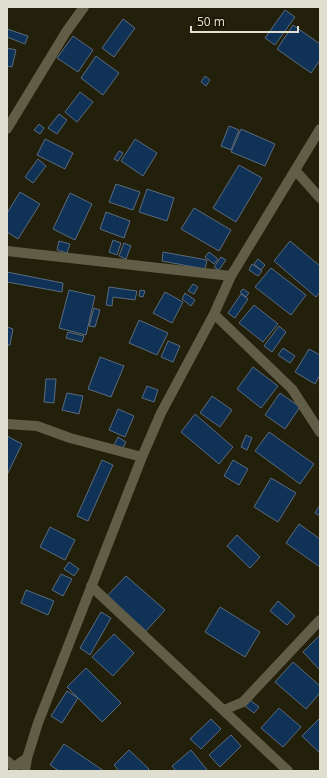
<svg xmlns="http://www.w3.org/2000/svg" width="327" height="778" viewBox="0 0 327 778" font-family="'Noto Sans',sans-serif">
<rect width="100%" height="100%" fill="#221f0a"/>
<path fill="#103256" stroke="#5b6b7d" d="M285,10L295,17L275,45L265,38Z
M123,19L135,28L114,57L102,48Z
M293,25L320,44V60L311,73L277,49Z
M7,29L28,36L25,44L7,37Z
M73,36L93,50L78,72L57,58Z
M7,48L16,50L12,67L7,66Z
M96,56L119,73L103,95L81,78Z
M205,76L210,80L206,86L201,82Z
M80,92L93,102L77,122L65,112Z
M59,114L67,120L57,134L48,128Z
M39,124L44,128L40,134L34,130Z
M229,126L239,130L231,150L221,146Z
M241,129L275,144L265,166L231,152Z
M45,139L73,153L65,169L37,155Z
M135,139L157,153L143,176L121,161Z
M119,151L123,153L118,161L114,159Z
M38,159L46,166L33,183L25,177Z
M239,165L262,178L236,222L213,208Z
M116,184L140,192L133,210L109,202Z
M147,189L174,198L167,221L139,212Z
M20,192L40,204L18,239L7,232V213Z
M70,193L92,204L75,240L53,229Z
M194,208L231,230L219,251L181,229Z
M106,212L130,221L124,238L100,229Z
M113,240L121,243L117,255L109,252Z
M59,241L70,244L67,253L57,250Z
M290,241L320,266V292L316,297L274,261Z
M124,243L131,246L126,259L119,256Z
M163,252L207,260L205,269L162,261Z
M209,252L218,259L214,264L205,257Z
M221,257L226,260L219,270L214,267Z
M258,259L265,265L261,270L254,264Z
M252,264L262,271L258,276L249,270Z
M271,268L306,295L291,315L255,287Z
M7,272L63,283L62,292L7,282Z
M193,284L198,287L194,294L188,291Z
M109,287L137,291L135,300L113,297L112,306L106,305Z
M243,289L249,293L246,297L240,292Z
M69,290L95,296L86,335L59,328Z
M140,290L145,291L143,297L139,296Z
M165,292L183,302L172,323L153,313Z
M185,293L195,300L191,306L182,299Z
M241,294L248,299L235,318L228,313Z
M254,305L278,324L263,342L239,323Z
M94,308L100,310L95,327L89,326Z
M139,320L168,333L157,355L129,343Z
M279,326L286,332L272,352L264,346Z
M7,327L13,329L10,345H7Z
M68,332L84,336L82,342L66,338Z
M168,341L180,346L173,362L161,357Z
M283,348L295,356L290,363L278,355Z
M309,349L320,355V375L315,384L295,372Z
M100,357L124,366L111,397L88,389Z
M253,367L278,386L261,408L237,389Z
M46,379H56L54,403L44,402Z
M147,386L158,390L154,402L142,398Z
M67,393L83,396L79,414L62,410Z
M280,393L300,407L285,429L265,415Z
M212,396L232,410L220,427L200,413Z
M118,409L134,416L125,437L109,430Z
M195,414L233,447L219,464L181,432Z
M269,432L314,464L300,484L255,451Z
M246,435L252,438L247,450L241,447Z
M7,436L22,444L7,475Z
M118,437L126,442L122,449L114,445Z
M102,460L113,465L88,521L77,516Z
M233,460L248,469L239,485L224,476Z
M271,478L296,493L278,522L254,507Z
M320,505V516L315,513Z
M299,524L320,539V567L286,543Z
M50,527L75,540L65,560L40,547Z
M237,535L260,557L250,568L227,546Z
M69,562L79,569L74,576L64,569Z
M61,574L72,579L63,596L52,590Z
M126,576L165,610L146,631L107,596Z
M26,590L54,601L48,615L21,603Z
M278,601L295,616L287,625L270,611Z
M220,607L260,632L245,657L205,632Z
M101,612L111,618L90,655L80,648Z
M114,634L134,653L113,676L92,657Z
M320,635V670L303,652Z
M293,662L320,686V693L306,709L275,682Z
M86,668L121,703L102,722L67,687Z
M67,691L78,698L62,723L51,716Z
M250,700L259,707L254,713L245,706Z
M279,708L301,727L283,747L261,728Z
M320,718V753L302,736Z
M211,719L221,729L201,749L190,739Z
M231,735L241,746L220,767L209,755Z
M64,744L104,771H59L50,765Z
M129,750L149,769L147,771H119L114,765Z
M191,750L208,771H176L172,766Z"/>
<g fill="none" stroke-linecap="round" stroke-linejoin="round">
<path stroke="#615d47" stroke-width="10" d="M7,129L66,32L84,7
M295,170L320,198
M7,251L231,276
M214,314L292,389L320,432
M7,424L37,426L70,438L142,457
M91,586L288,771
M224,710L243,702L320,620
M7,761L14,767L27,758
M25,771L27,758L38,723L142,457L161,413L214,314L231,276L320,129"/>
</g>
<rect width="327" height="778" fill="none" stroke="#dfded1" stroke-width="16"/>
<path d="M191 26v6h107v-6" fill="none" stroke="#dfded1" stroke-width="2"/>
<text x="197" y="26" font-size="12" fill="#dfded1" stroke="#191503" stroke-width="3" paint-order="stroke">50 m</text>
</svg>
